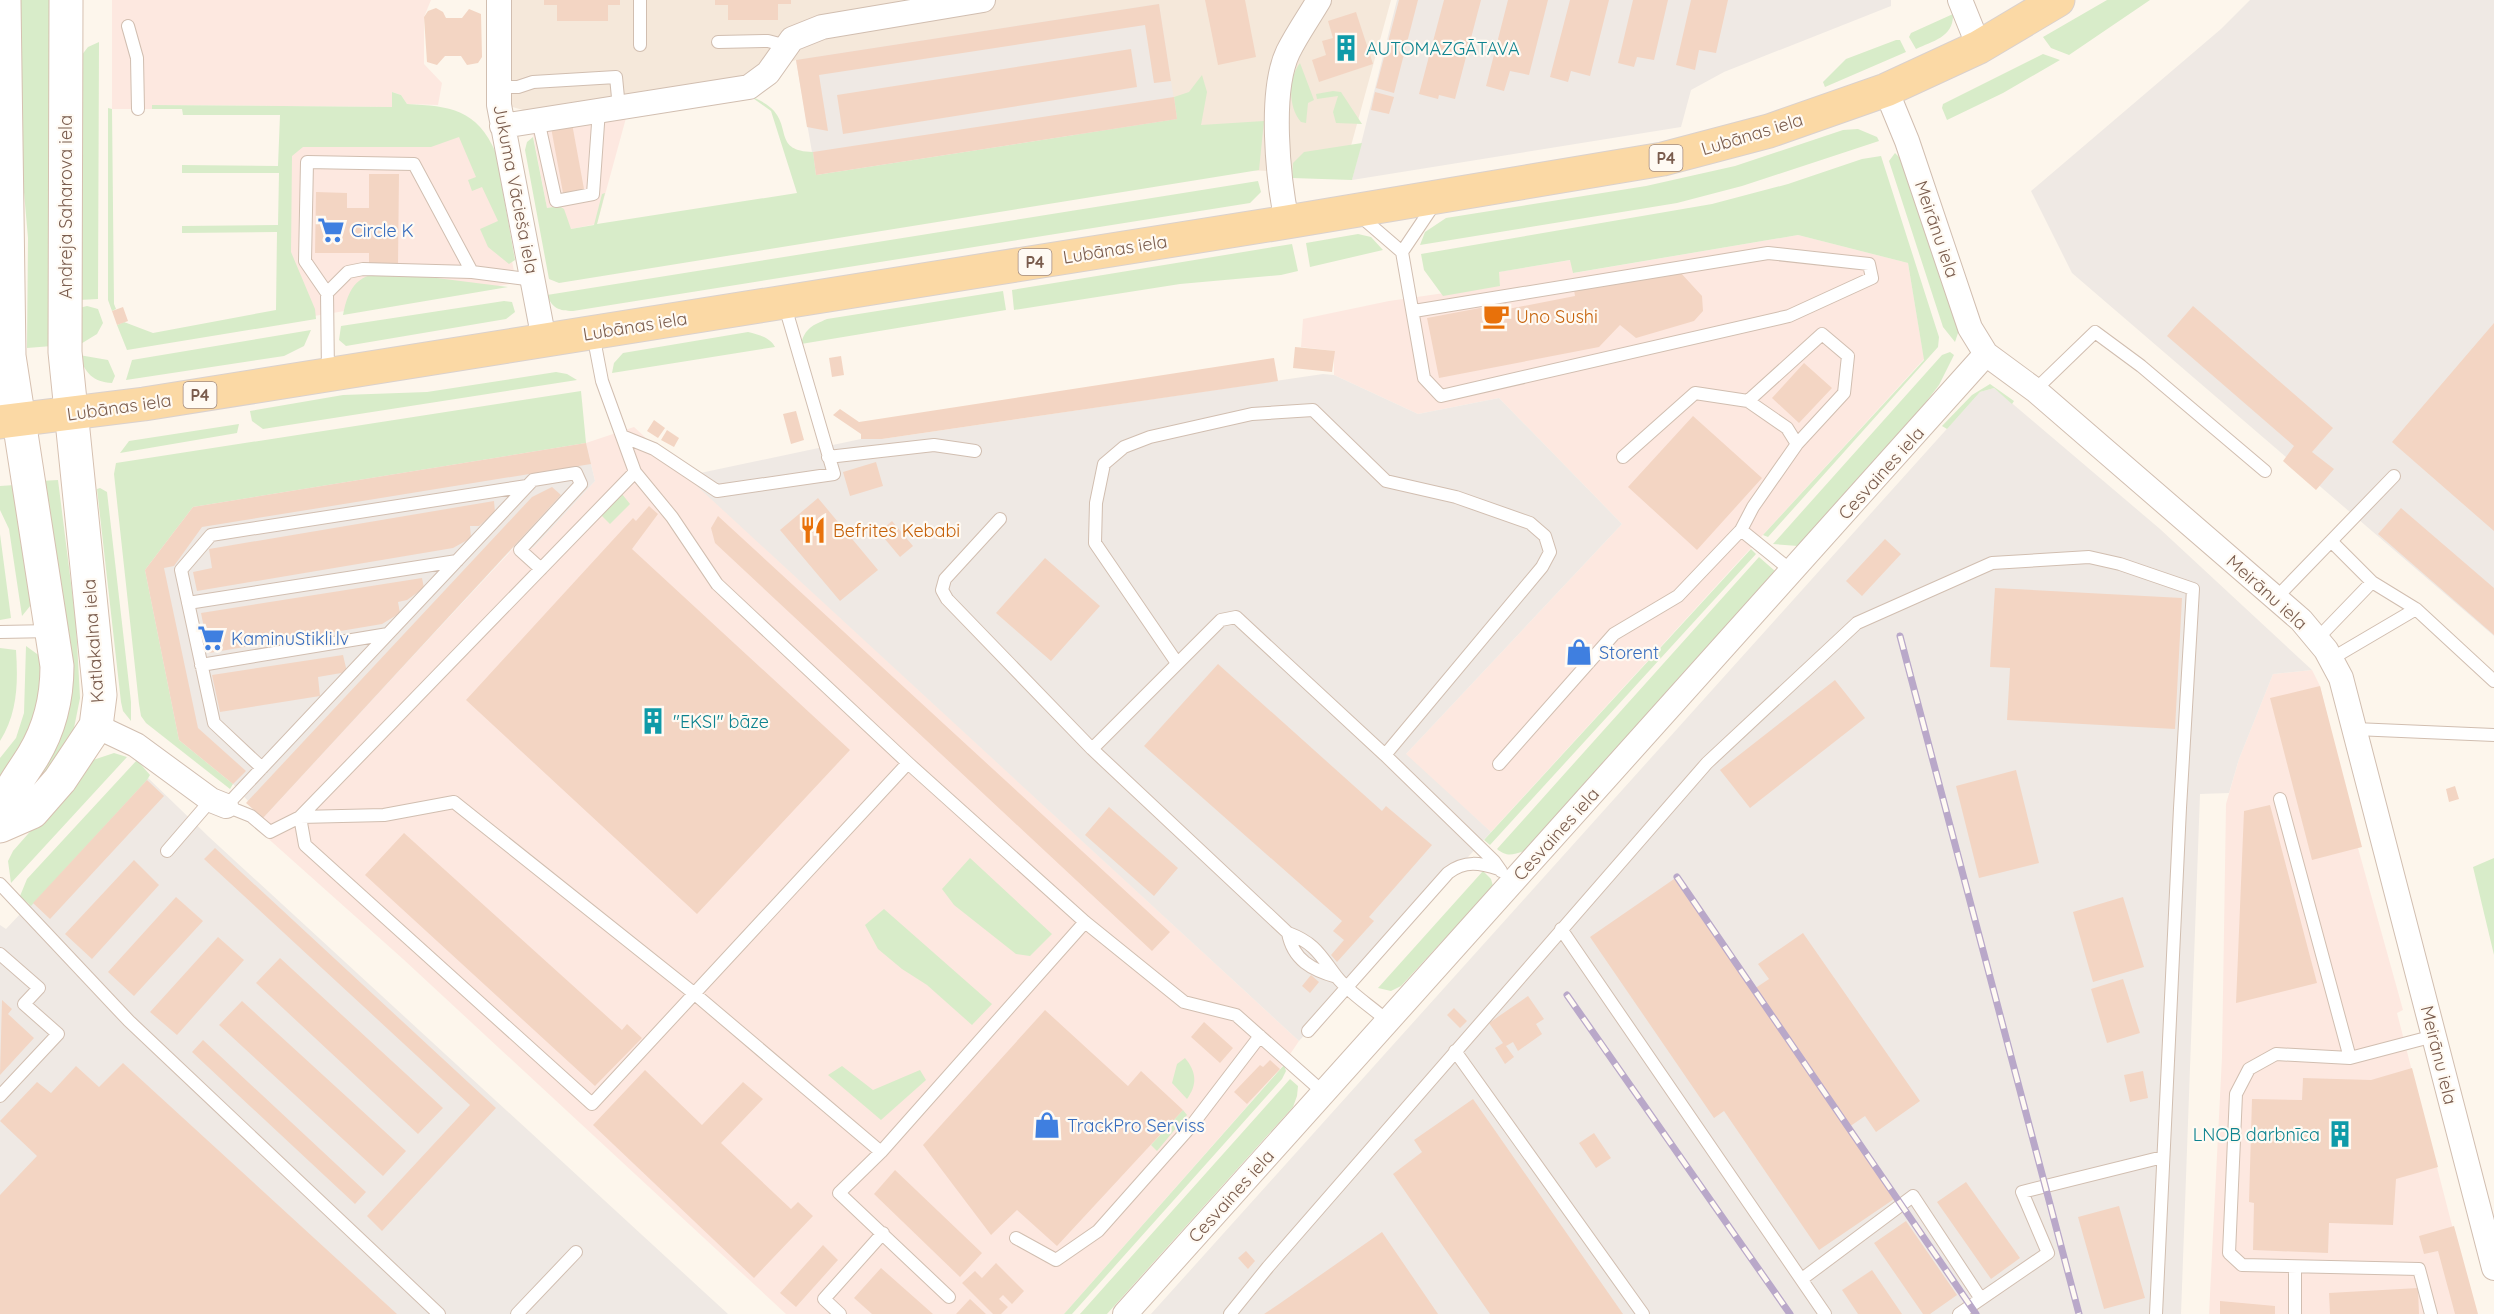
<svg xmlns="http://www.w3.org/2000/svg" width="2494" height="1314" viewBox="0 0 2494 1314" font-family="Quicksand,sans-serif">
<rect width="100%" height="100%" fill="#fdf6ec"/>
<path fill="#f5e8da" d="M488,0H1391L1343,175L1195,167L796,60L747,76L539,112L523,110L509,106Z"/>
<path fill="#fde8e0" d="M112,0H431L424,17V64L442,83L438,105L407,104L401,95L392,92V107L153,105L152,109H112Z
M626,118L597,224L571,229L559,206L547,208L532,129Z
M469,127L499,188L516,283L308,317L285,255L284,151L314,129Z
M1798,235L1908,263L1924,359L1491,832L1405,755L1622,524L1499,398L1418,414L1334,375V351L1301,347L1303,319L1389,301L1500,285L1498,272L1571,260L1574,273Z
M634,427L1299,1041L1280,1069L1064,1314H786L403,959L254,826L523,538L533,548L595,481L586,443Z
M2312,670L2320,686L2358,848L2403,1010L2397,1013L2475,1314H2209L2222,1057L2226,804L2239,759L2273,674Z"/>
<path fill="#efe9e4" d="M1397,0H1891V6L1724,72L1691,90L1681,127L1352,180Z
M2250,0H2494V636L2072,273L2031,191L2221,29Z
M1159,4L1177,119L816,175L796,60Z
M1323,374L1334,375L1418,414L1499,398L1622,524L1406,754L1491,832L1299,1041L686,476L861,439H882Z
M1994,388L2160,529L2312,670L2273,674L2239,759L2229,793L2200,794L2181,1314H1151L1980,392Z
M586,443L595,481L533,548L522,538L263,818L233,784L179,740L145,570L193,507Z
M148,778L209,837L728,1314H0V925L6,929Z"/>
<path fill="#d8ecc9" d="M18,0H52V346L27,348L28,238L18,124Z
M2107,0H2150L2069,55L2051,48L2043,37Z
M1953,14C1954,37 1933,41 1916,49L1909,37L1911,33Z
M1896,40H1900L1906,52L1825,87L1823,82L1846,59Z
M99,42L98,299L79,300L81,56L88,47Z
M2043,54L2060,60L2003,93L1947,120L1942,108L1943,104Z
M1300,63L1314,100L1308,103L1306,123L1301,122C1288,107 1288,79 1300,63Z
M1202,75L1207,92L1201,125L1264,121L1259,170L559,283L549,279L525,150L527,142L533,137L547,208L559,206L564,209L571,229L594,225L602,194L605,193L597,224L797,193L771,111L750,96C757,99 766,103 771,108C792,127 773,151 813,152L816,175L1177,119L1174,97L1189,92Z
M1333,91L1341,92L1362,124L1336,123L1333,112L1338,96L1317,99L1316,94Z
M392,92L401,95L407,104C450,106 477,109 496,153L515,260L509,264L488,247L480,229L498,221L482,187L472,191L468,180L476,177L459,137L431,147H303L292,156L291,252L315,309L316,319L127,350L117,325L124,322L153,333L276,310L277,232L182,233V226L278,225L279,173H182V165L278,166L280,115H183L182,109H152V105L392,107Z
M108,108L112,109L114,304L116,309L112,311L108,300Z
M1858,129L1877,137L1879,141L1742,186L1677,203L1420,245L1425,232L1446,218L1646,186L1735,166L1843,130Z
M1362,143L1352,180L1292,178L1293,163L1304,152Z
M1895,153L1902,160L1959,330L1955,342L1943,327L1889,161Z
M1881,156L1939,337L1938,347L1768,537L1763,535L1924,360L1908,263L1798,235L1573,273L1570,260L1499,272L1500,286L1443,296L1424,270L1421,254L1712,204L1788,184L1862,159Z
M1258,181L1261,192L1250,203L573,311C559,311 552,308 547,295Z
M1358,234L1371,237L1383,250L1310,267L1306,243Z
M1292,244L1298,271L1281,275L1180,284L1014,310L1012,290Z
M389,272L508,287L343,315C349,285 358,274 389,272Z
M1003,291L1006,310L801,344C805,328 813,325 827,319Z
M504,301L512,302L515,312L506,319L346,346L339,340L341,326Z
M87,306L98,309L103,323L97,334L79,345V308Z
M311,330L304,346L284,356L126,380L132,360Z
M748,332C759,335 770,337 775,347L612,373L614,363L623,353Z
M1950,352L1954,355L1939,385L1919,411L1798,546L1773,544L1942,355Z
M79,355L108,360L115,376L112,383C93,382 85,373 79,355Z
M556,372L567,374L577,380L263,429L252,421L250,411L343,395L427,392Z
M1990,384L2014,401L2012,404L1994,388L1980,392L1947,429L1942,426L1972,395Z
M581,391L586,443L193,507L145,570L179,740L233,784L230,789L146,723L141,716L139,704L114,474L116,463Z
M239,424L237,433L120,453L129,441Z
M58,480L76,623L80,698L74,728L63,753L30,796L21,794L54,744L40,481Z
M15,485L35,600L22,616L9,529L0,510V486Z
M100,488L107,492L131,702V721L123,711L121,702L97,489Z
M622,494L630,504L610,524L601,515Z
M0,534L11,618L0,620Z
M1751,549L1756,554L1490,845L1484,840Z
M1759,557L1775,571L1524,851C1512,855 1507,857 1497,849Z
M26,646L44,659L37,722L0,781V758L16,738L24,713Z
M0,648L16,650C18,682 18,712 0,741Z
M114,753L127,757L11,883L8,861L13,851L93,760Z
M137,760L150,775L147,780L31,906L20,896L27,879Z
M970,858L1052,934L1030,956L1016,954L954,905L942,889Z
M2494,858V955L2473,867Z
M1483,871L1491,879L1493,886L1401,986L1391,991L1378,988Z
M884,909L992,1004L972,1025L927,985L902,969L878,949L865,925Z
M1185,1058C1196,1071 1198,1084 1187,1099L1172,1083L1177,1064Z
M1284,1065L1286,1071L1282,1079L1072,1314H1064Z
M842,1066L873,1090L920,1070L926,1080L881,1120L828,1075Z
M1290,1079L1298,1086L1297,1096L1293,1107L1107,1314H1080Z
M1183,1110L1187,1115L1157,1151L1151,1145Z"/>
<path fill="#f3d5c3" d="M544,0H620V5H608V21H557V5H544Z
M715,0H791V4H778V20H728V5H715Z
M1205,0H1245L1256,57L1218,65Z
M1399,0H1418L1394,93L1376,88Z
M1444,0H1481L1455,99L1439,95L1438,99L1419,94Z
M1508,0H1548L1529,75L1510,71L1504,91L1486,86Z
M1570,0H1609L1590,76L1571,71L1568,82L1550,77Z
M1633,0H1668L1654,60L1637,57L1634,67L1618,63Z
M1691,0H1728L1716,53L1699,50L1695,70L1676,65Z
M1159,4L1171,81L1154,83L1145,25L819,75L828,131L807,127L796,60Z
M436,8L443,12L446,18H462L469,9L481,14L482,57L478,63L467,65L461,56H445L437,65L427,62L424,17L428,11Z
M1356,12L1373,64L1319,82L1312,60L1326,55L1322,41L1333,38L1328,21Z
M1131,49L1137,87L843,134L837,95Z
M1375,92L1394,97L1389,114L1371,110Z
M1174,97L1177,119L816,175L813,152Z
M571,118L584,189L563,193L550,122Z
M369,174H399L398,266L369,265V253H315L316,192L347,193V208H369Z
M1680,272L1702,296L1703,311L1694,321L1636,338L1620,325L1599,347L1439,378L1427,318L1506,303L1508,309L1575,296L1574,290Z
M2193,306L2333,428L2312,452L2334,469L2316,490L2283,461L2294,446L2167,336Z
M123,307L128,321L117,325L112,311Z
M2494,323V531L2392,442Z
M1295,347L1335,351L1332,372L1293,368Z
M841,356L844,375L832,377L829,358Z
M1274,358L1278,381L882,439H861V434L833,415L840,409L859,422Z
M1804,363L1832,388L1799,423L1772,398Z
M796,411L804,440L791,444L783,414Z
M1693,416L1762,478L1697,550L1628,487Z
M654,420L665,428L658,438L647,431Z
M667,430L679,438L674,447L661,440Z
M586,443L591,464L202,527L174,566L164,568L198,728L246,771L233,784L179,740L145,570L193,507Z
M876,462L883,486L850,496L843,472Z
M552,487L561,495L263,818L246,803L532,497Z
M818,498L878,570L840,601L780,530Z
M494,501L495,512L479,526H470L471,538L453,548L197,591L193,572L212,568L209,549Z
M649,506L658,514L632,549L850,750L697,914L466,700L633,518L636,521Z
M2401,508L2494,588V635L2378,534Z
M718,516L1170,932L1152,951L715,543L711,528Z
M892,521L913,546L900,557L879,532Z
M1885,539L1901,554L1862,596L1846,581Z
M1045,558L1100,606L1051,661L996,613Z
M422,578L424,588L407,600L398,602L400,613L382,624L209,653L201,613Z
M1995,588L2182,598L2175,729L2007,720L2010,668L1990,667Z
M343,655L347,672L318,677L320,696L220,712L212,675Z
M1218,664L1382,811L1386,806L1432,845L1369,917L1374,921L1337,962L1331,955L1344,940L1333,931L1342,921L1144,746Z
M1835,680L1865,718L1750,808L1720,770Z
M2320,686L2362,847L2312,860L2270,698Z
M2016,770L2039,863L1979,878L1956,786Z
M147,780L164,796L50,919L33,903Z
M2455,786L2459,799L2449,802L2446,789Z
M2270,805L2317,983L2236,1003L2244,811Z
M1109,807L1178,868L1154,896L1085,835Z
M404,833L622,1030L627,1024L642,1038L595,1086L365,875Z
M215,848L496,1108L382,1231L367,1216L470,1105L204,859Z
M134,860L159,885L92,959L65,934Z
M1677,877L1754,989L1769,979L1758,964L1803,933L1920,1101L1876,1132L1865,1116L1849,1127L1897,1197L1819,1250L1724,1111L1714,1118L1590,937Z
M176,897L203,921L134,996L108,972Z
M2123,897L2144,967L2093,982L2073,912Z
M218,937L244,960L177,1035L150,1012Z
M280,958L443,1108L418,1134L256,983Z
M1311,975L1319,982L1310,993L1302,986Z
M2123,979L2140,1033L2107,1043L2091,989Z
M1528,996L1544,1019L1536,1024L1542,1034L1518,1051L1513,1042L1506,1046L1514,1057L1505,1064L1495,1048L1503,1043L1489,1023Z
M2,1000L12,1009L8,1014L34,1038L0,1075Z
M242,1001L406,1151L383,1176L219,1025Z
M1454,1008L1467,1021L1460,1028L1447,1015Z
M1045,1010L1128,1086L1141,1071L1183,1110L1057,1246L1017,1210L991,1235L923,1145Z
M1204,1022L1233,1048L1220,1063L1191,1037Z
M203,1040L366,1192L355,1204L192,1052Z
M1270,1060L1280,1069L1247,1104L1234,1092L1260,1065L1263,1067Z
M123,1063L397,1314H0V1195L37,1156L0,1121L37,1082L51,1093L76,1066L99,1087Z
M2412,1068L2438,1167L2396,1179L2393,1225L2329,1223L2328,1253L2253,1250L2254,1203L2249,1202L2252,1099L2302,1100L2303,1078L2371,1080Z
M645,1070L702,1125L743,1082L763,1099L721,1143L791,1209L798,1202L813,1216L754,1278L593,1125Z
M2143,1071L2148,1098L2130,1102L2124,1075Z
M1473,1099L1623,1314H1490L1393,1174L1422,1152L1414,1140Z
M1594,1133L1611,1158L1596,1168L1579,1143Z
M895,1170L982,1253L960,1277L874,1194Z
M1966,1182L2020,1258L1991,1279L1937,1202Z
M2119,1206L2145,1298L2104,1309L2078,1217Z
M1906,1221L1957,1295L1930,1314H1923L1874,1243Z
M2454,1226L2478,1314H2455L2438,1251L2424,1254L2419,1236Z
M1382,1232L1438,1314H1264L1279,1304Z
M823,1245L838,1260L796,1307L780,1293Z
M1246,1251L1255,1261L1248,1269L1238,1258Z
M996,1263L1024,1291L1012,1304L1003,1295L999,1299L1008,1307L1001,1314H993L962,1283L975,1271L982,1278Z
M881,1268L933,1314H872L854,1298Z
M1872,1270L1902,1314H1858L1842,1290Z
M2418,1288L2419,1314H2330L2329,1293Z
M970,1299L986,1314H956Z
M2220,1301L2275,1306V1314H2220Z"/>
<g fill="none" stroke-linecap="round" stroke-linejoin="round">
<defs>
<path id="lane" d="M640,0V45
M128,26L137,58L138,109
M718,42L768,41L787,46
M498,87H518L533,82L616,77L619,108
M538,120L556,201L593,194L599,110
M1359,215L1402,252L1424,378L1441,396L1789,316L1872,278L1869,264L1768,253L1414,311
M1402,252L1435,203
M327,293L348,272L363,269L472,272L534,280
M593,334L602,381L635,472L672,517L717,584L908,763L1085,922L1184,1002L1236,1015L1324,1093
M328,373L327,293L305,261L307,162L414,164L472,272
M2035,390L2095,332L2141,366L2265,471
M1748,401L1822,334L1848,356L1844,393L1797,444L1753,507L1741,530L1793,572
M622,436L654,449L717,491L834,474L784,303
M828,457L934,445L975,451
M1623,457L1695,393L1748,401L1787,428L1797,444
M635,472L300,817L305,845L592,1104L908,763
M1000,519L945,579L942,590L947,599L1092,749L1221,620L1236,617L1385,755L1542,567L1550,552L1545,536L1530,523L1456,497L1386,481L1313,410L1252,414L1150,437L1124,447L1104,464L1096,503L1095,543L1177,663
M2331,541L2372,582L2416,609
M541,569L520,550L581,484L576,473L533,480L226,806L251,816L270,832L300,817L384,815L454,802L696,995L881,1152
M2276,598L2394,476
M188,603L457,561
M0,632L52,631
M2317,639L2372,582
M2331,659L2416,609L2494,681
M201,665L388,634
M2355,729L2494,735
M1092,749L1288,933C1315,943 1320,955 1336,976C1349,993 1371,1006 1386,1020
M1385,755L1494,861L1501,871
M1499,764L1614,634L1678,596L1741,530
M262,768L214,723L181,570L211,535L527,486
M2280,799L2350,1058
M167,851L211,800
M0,884L129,1021L439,1314
M1561,929L1825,1314
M1288,933C1293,960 1312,970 1337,977
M0,954L39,988L24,1004L58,1034L0,1096
M1308,1031L1448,873C1465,860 1480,863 1499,869
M1455,1051L1643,1314
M1016,1238L1056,1260L1098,1231L1192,1125L1260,1036
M1802,1279L1913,1196L1981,1299
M949,1297L839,1193L881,1152L1085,922
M517,1314L576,1252
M840,1314L824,1299L883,1233
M1230,1314L1268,1267L1707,763L1857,623L1992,563L2089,557L2120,564L2193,589L2180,808L2156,1314
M1959,1314L2048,1253L2022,1192L2163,1157
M2295,1314V1267
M2431,1314L2419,1269L2242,1265L2229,1253L2236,1094L2249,1069L2276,1054L2350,1058L2434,1036"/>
<path id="street" d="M499,0V105L544,340
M1960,0L1979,47
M1886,90L1907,141L1970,328L1986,354L2035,390L2301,620L2326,650L2341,678L2494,1268
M502,126L749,87L768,73L792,39L822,27L983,0
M1287,222C1278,179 1269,92 1288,52C1297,34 1309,17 1319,0
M96,726L136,745L211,800L226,806
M1125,1314L1986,354"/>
<path id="secondary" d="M0,817C9,789 18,780 33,756C50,728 57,697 57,666L9,356L4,0
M0,826L32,812L60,780L96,726L100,695L65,352L66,0"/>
<path id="primary" d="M0,422L144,404L1287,222L1663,159L1769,131L1886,90L1979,47L2058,0"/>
</defs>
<use href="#lane" stroke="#d1beb0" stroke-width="14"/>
<use href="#street" stroke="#d1beb0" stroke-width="26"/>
<use href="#secondary" stroke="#d6c0b0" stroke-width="35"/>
<use href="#primary" stroke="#dad1cd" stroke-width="35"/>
<use href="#lane" stroke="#fff" stroke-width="12"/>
<use href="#street" stroke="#fff" stroke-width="24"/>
<use href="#secondary" stroke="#fff" stroke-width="33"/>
<use href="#primary" stroke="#fbd9a5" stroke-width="33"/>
<defs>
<path id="rail" d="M1900,636L2079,1314
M1677,877L1976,1314
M1567,995L1790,1314"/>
</defs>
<use href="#rail" stroke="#b9a8c9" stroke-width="7"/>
<use href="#rail" stroke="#fffaf3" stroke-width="4.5" stroke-dasharray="14" stroke-linecap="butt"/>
</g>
<defs>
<symbol id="building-bare" viewBox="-9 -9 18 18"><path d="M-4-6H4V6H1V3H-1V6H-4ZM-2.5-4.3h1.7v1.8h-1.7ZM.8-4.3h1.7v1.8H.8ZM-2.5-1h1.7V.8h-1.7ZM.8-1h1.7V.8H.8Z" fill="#0f9aa8" stroke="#fffaf3" stroke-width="2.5" paint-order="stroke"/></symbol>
<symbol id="supermarket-bare" viewBox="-9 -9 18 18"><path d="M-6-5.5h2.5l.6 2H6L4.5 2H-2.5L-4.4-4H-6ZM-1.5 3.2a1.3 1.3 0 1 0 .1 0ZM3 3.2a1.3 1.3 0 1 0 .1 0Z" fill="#3f7fe0" stroke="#fffaf3" stroke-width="2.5" paint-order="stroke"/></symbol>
<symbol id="cafe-bare" viewBox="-9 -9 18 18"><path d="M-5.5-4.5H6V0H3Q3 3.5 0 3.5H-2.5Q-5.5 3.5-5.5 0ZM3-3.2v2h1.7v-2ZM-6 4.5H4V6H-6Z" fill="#e8710a" stroke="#fffaf3" stroke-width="2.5" paint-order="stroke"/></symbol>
<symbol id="restaurant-bare" viewBox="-9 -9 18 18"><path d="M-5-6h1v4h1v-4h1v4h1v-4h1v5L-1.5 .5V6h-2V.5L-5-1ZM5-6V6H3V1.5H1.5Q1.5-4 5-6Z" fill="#e8710a" stroke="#fffaf3" stroke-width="2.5" paint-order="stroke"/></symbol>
<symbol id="shop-bare" viewBox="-9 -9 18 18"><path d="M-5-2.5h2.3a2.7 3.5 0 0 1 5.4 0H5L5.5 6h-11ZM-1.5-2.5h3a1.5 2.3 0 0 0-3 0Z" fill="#3f7fe0" stroke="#fffaf3" stroke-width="2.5" paint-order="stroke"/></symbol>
</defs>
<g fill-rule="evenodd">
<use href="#building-bare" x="1327" y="29" width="38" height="38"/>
<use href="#supermarket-bare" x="312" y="211" width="38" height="38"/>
<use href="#cafe-bare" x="1477" y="297" width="38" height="38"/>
<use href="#restaurant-bare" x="794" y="511" width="38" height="38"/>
<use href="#supermarket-bare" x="192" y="619" width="38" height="38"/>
<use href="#shop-bare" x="1560" y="633" width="38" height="38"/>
<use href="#building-bare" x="634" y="702" width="38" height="38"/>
<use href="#shop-bare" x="1028" y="1106" width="38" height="38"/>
<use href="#building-bare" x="2321" y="1115" width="38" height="38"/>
</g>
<g text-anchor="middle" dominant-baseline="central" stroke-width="4.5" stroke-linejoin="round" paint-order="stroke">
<g fill="#fffaf3" stroke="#a28b7f" stroke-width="1.5">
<rect x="1649.5" y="145" width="33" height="26" rx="4.5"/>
<rect x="1018.5" y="249" width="33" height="26" rx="4.5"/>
<rect x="183.5" y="382" width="33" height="26" rx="4.5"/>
</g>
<g font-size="16" font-weight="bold" fill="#7a5c4d">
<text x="1666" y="158">P4</text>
<text x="1035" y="262">P4</text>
<text x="200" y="395">P4</text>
</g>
<g font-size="18" fill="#0d838f" stroke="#fffaf3" text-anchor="start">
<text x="1366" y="48">AUTOMAZGĀTAVA</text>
<text x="673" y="721">"EKSI" bāze</text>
<text x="2320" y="1134" text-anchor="end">LNOB darbnīca</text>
</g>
<g font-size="18" fill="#7a5c4d" stroke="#fffaf3">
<text transform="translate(1752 134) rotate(-17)">Lubānas iela</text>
<text transform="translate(516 189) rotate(79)">Jukuma Vācieša iela</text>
<text transform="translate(65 207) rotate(-90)">Andreja Saharova iela</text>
<text transform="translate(1937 229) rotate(71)">Meirānu iela</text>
<text transform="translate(1115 249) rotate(-9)">Lubānas iela</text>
<text transform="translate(635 326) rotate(-9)">Lubānas iela</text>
<text transform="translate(119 407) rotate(-8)">Lubānas iela</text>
<text transform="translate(1881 473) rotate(-48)">Cesvaines iela</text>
<text transform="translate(2267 592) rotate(42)">Meirānu iela</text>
<text transform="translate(93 641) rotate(-94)">Katlakalna iela</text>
<text transform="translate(1556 834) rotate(-48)">Cesvaines iela</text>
<text transform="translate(2439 1055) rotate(76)">Meirānu iela</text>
<text transform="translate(1231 1196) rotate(-48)">Cesvaines iela</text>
</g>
<g font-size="18" fill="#366cbe" stroke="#fffaf3" text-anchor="start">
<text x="351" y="230">Circle K</text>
<text x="231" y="638">KaminuStikli.lv</text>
<text x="1599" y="652">Storent</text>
<text x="1067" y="1125">TrackPro Serviss</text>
</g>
<g font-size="18" fill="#c56008" stroke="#fffaf3" text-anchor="start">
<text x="1516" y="316">Uno Sushi</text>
<text x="833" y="530">Befrites Kebabi</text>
</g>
</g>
</svg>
